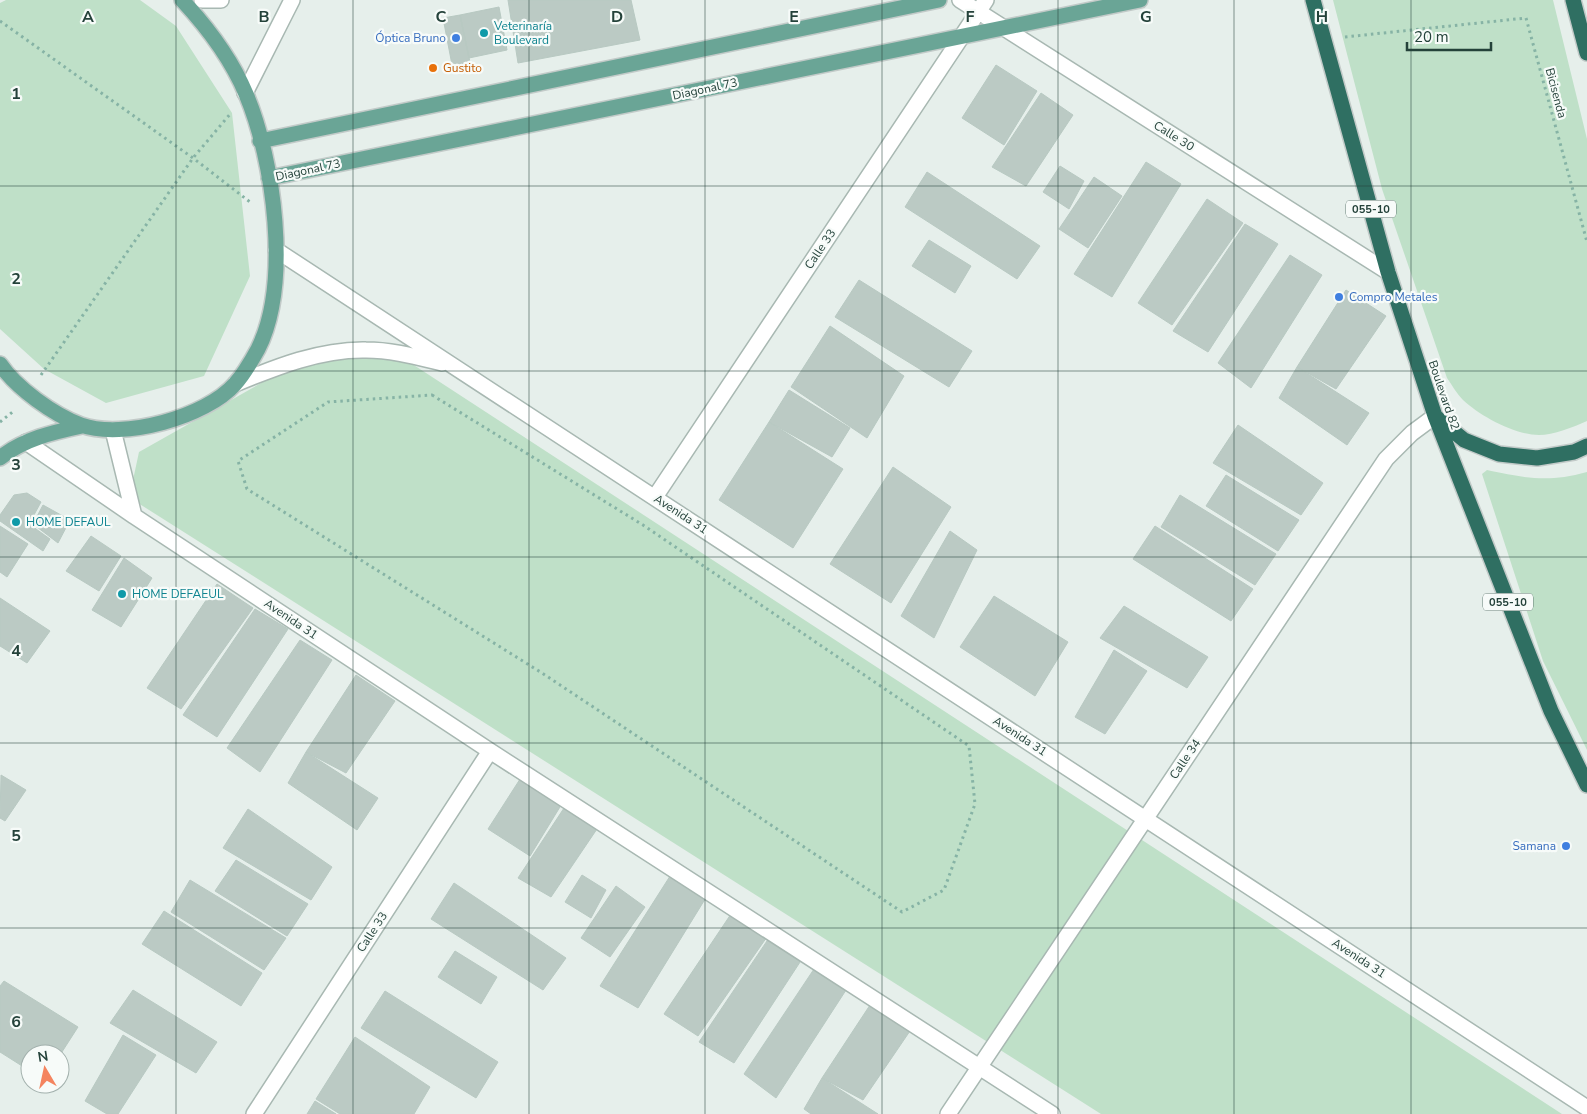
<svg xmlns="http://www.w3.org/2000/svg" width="1587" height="1114" viewBox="0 0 1587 1114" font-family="'Nunito Sans',sans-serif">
<rect width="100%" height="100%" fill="#e6efeb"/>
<path fill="#bfe0c8" d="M6,0H140L176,26L232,113L250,276L204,376L106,403L44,369L0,329V3Z
M1333,0H1553L1587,139V421C1574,427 1553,435 1539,435C1515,435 1480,416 1463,400C1457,394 1452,385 1447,378L1382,189Z
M349,356L403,358L1562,1114H1101L138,503L133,480L139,452L293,365Z
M1487,470C1526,478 1547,483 1587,472V750L1543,661L1482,474Z"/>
<path fill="#bbcac4" stroke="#b8c9c2" d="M508,0H631L640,40L518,63Z
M499,7L507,50L469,58L460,15Z
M460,15L471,67L453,70L443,18Z
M996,65L1037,91L1004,145L962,118Z
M1041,93L1073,115L1026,186L992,167Z
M1146,162L1181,184L1112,297L1074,274Z
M1060,166L1084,181L1069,209L1043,192Z
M927,172L1040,246L1017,279L905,207Z
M1094,177L1122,196L1088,248L1059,229Z
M1207,199L1243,223L1172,325L1138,303Z
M1245,224L1278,244L1208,352L1173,331Z
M929,240L971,266L955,293L912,266Z
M1290,255L1322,275L1251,388L1218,363Z
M859,280L972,351L949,387L835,317Z
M1346,290L1386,316L1336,389L1297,367Z
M830,326L904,376L867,438L791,387Z
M1297,367L1369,413L1347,445L1279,398Z
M789,390L850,428L832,457L769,422Z
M769,422L843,469L793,548L719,500Z
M1238,425L1323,483L1301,515L1213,463Z
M893,467L951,507L891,603L830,564Z
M1226,475L1299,520L1278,551L1206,506Z
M27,493L41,502L29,524L50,539L43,551L0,521V515L14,495Z
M1180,495L1276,554L1255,585L1161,527Z
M43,505L70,520L58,543L33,524Z
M0,526L28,544L7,577L0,572Z
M1155,526L1253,589L1231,621L1133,559Z
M950,531L977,550L934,638L901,616Z
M91,536L121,556L99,591L66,571Z
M124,558L152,578L121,627L92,610Z
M217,584L253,608L181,709L147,688Z
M994,596L1068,642L1035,696L960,647Z
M0,598L50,631L27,663L0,646Z
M1124,606L1208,657L1187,688L1100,638Z
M255,609L288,629L217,737L183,715Z
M300,640L332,660L260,772L227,748Z
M1114,650L1147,671L1105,734L1075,717Z
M356,675L395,701L346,773L306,752Z
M306,752L378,798L357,830L288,783Z
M1,775L26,790L5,821L0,818Z
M522,776L563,802L530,856L488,829Z
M566,805L599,826L551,897L518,878Z
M248,809L332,867L311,900L223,848Z
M236,860L308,904L287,936L215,891Z
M672,873L707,896L638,1008L600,986Z
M582,875L606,890L591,918L565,902Z
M190,880L286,938L264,970L171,912Z
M454,883L566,958L543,990L431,919Z
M616,886L645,907L610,957L581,938Z
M164,911L262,973L241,1006L142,944Z
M733,911L769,934L698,1036L664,1014Z
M771,935L804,956L734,1063L699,1042Z
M455,951L497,977L481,1004L438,977Z
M816,966L848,987L776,1098L744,1074Z
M4,981L78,1027L60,1055L30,1054V1071L0,1052V986Z
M133,990L217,1042L196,1073L110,1023Z
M385,991L498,1062L476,1098L361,1028Z
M872,1002L912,1028L863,1100L822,1078Z
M123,1035L156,1055L118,1114H107L85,1101Z
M355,1037L430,1087L414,1114H340L316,1099Z
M822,1078L878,1114H811L804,1109Z
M315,1101L336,1114H307Z"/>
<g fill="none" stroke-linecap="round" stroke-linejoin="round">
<defs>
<path id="minor" d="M202,0H221
M960,0L1388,272
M245,93L292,0
M276,250L1587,1108
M235,384C276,367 321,349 366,350C392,350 417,357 442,363
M113,430L134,516L490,751L1052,1114
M26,442L134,516
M655,497L986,0
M254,1114L490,751
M948,1114L1386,459L1412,433L1435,416"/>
<path id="major" d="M260,141L939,0
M269,178L1140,0
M0,364C16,388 54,415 81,425C123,440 206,417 235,384C244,374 252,360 258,349C291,283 274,160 246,94C231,58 208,28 182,0
M0,458C23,439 54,432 82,426"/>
<path id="highway" d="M1313,0L1388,272L1435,416L1551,711L1587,785
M1573,0L1587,53
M1436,417L1464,440L1499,454L1537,458L1574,452L1587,446"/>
</defs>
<use href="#minor" stroke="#a8b8b2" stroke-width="18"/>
<use href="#major" stroke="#c2cac8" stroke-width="18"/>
<use href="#highway" stroke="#c2cac8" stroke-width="18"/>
<path stroke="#86b3a5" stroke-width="3" stroke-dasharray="2.5 4" stroke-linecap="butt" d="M0,21L193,158L250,202
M1345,37L1526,18L1587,242
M41,375L193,158L231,113
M432,395L643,525L969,746L975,804L944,890L902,912L542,673L247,489L238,461L328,402Z
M0,422L15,410"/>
<use href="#minor" stroke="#fff" stroke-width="15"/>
<use href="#major" stroke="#6aa596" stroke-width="15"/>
<use href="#highway" stroke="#2f6f62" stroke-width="15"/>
</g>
<path fill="none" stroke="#24423a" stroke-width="1" stroke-opacity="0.55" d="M176,0V1114M353,0V1114M529,0V1114M705,0V1114M882,0V1114M1058,0V1114M1234,0V1114M1411,0V1114M0,186H1587M0,371H1587M0,557H1587M0,743H1587M0,928H1587"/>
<g fill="#0f9aa8" stroke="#f7fbf9" stroke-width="2">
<circle cx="484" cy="33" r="5"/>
<circle cx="16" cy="522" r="5"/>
<circle cx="122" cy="594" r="5"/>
</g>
<g fill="#3f7fe0" stroke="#f7fbf9" stroke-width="2">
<circle cx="456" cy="38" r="5"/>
<circle cx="1339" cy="297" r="5"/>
<circle cx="1566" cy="846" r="5"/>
</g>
<circle fill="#e8710a" stroke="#f7fbf9" stroke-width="2" cx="433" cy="68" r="5"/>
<g text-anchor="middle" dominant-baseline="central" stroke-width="4.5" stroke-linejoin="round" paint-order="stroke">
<g fill="#f7fbf9" stroke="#637a73" stroke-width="1">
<rect x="1346" y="200.5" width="50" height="17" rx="4"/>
<rect x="1483" y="593.5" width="50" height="17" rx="4"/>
</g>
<g font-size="11" font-weight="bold" fill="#24423a">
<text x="1371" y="209">055-10</text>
<text x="1508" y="602">055-10</text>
</g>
<g font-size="12" fill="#0d838f" stroke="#f7fbf9" text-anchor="start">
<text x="494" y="26">Veterinaría<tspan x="494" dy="14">Boulevard</tspan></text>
<text x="26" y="522">HOME DEFAUL</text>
<text x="132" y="594">HOME DEFAEUL</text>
</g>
<g font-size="12" fill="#366cbe" stroke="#f7fbf9" text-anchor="end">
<text x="446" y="38">Óptica Bruno</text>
<text x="1349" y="297" text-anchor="start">Compro Metales</text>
<text x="1556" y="846">Samana</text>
</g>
<g font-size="12" fill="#c56008" stroke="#f7fbf9" text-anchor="start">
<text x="443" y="68">Gustito</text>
</g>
<g font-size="12" fill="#24423a" stroke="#f7fbf9">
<text transform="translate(705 89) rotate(-12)">Diagonal 73</text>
<text transform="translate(1556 93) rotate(75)">Bicisenda</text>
<text transform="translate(1174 136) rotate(32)">Calle 30</text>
<text transform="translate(308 170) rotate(-12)">Diagonal 73</text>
<text transform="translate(820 249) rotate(-56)">Calle 33</text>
<text transform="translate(1444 395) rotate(71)">Boulevard 82</text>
<text transform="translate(681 514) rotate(33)">Avenida 31</text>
<text transform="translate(291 619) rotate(34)">Avenida 31</text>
<text transform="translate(1020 736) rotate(33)">Avenida 31</text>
<text transform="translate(1185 759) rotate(-56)">Calle 34</text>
<text transform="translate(372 932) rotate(-57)">Calle 33</text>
<text transform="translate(1359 958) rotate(33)">Avenida 31</text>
</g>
</g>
<g font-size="16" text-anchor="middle" font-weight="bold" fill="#24423a" stroke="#f7fbf9" stroke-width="4.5" stroke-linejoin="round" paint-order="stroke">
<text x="88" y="22">A</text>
<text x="264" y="22">B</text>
<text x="441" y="22">C</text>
<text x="617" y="22">D</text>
<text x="794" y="22">E</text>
<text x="970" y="22">F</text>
<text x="1146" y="22">G</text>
<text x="1322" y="22">H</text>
<text x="16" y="99">1</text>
<text x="16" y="284">2</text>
<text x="16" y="470">3</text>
<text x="16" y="656">4</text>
<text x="16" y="841">5</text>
<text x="16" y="1027">6</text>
</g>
<g transform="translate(45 1069) rotate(351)"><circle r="24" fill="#f7fbf9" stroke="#a3b1ad"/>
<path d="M0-4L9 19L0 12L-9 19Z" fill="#f4845f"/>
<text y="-8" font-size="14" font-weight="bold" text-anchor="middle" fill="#24423a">N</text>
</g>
<path d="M1407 42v8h84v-8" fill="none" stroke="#24423a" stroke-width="2.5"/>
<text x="1414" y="42" font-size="15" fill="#24423a" stroke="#f7fbf9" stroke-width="4" paint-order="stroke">20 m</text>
</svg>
